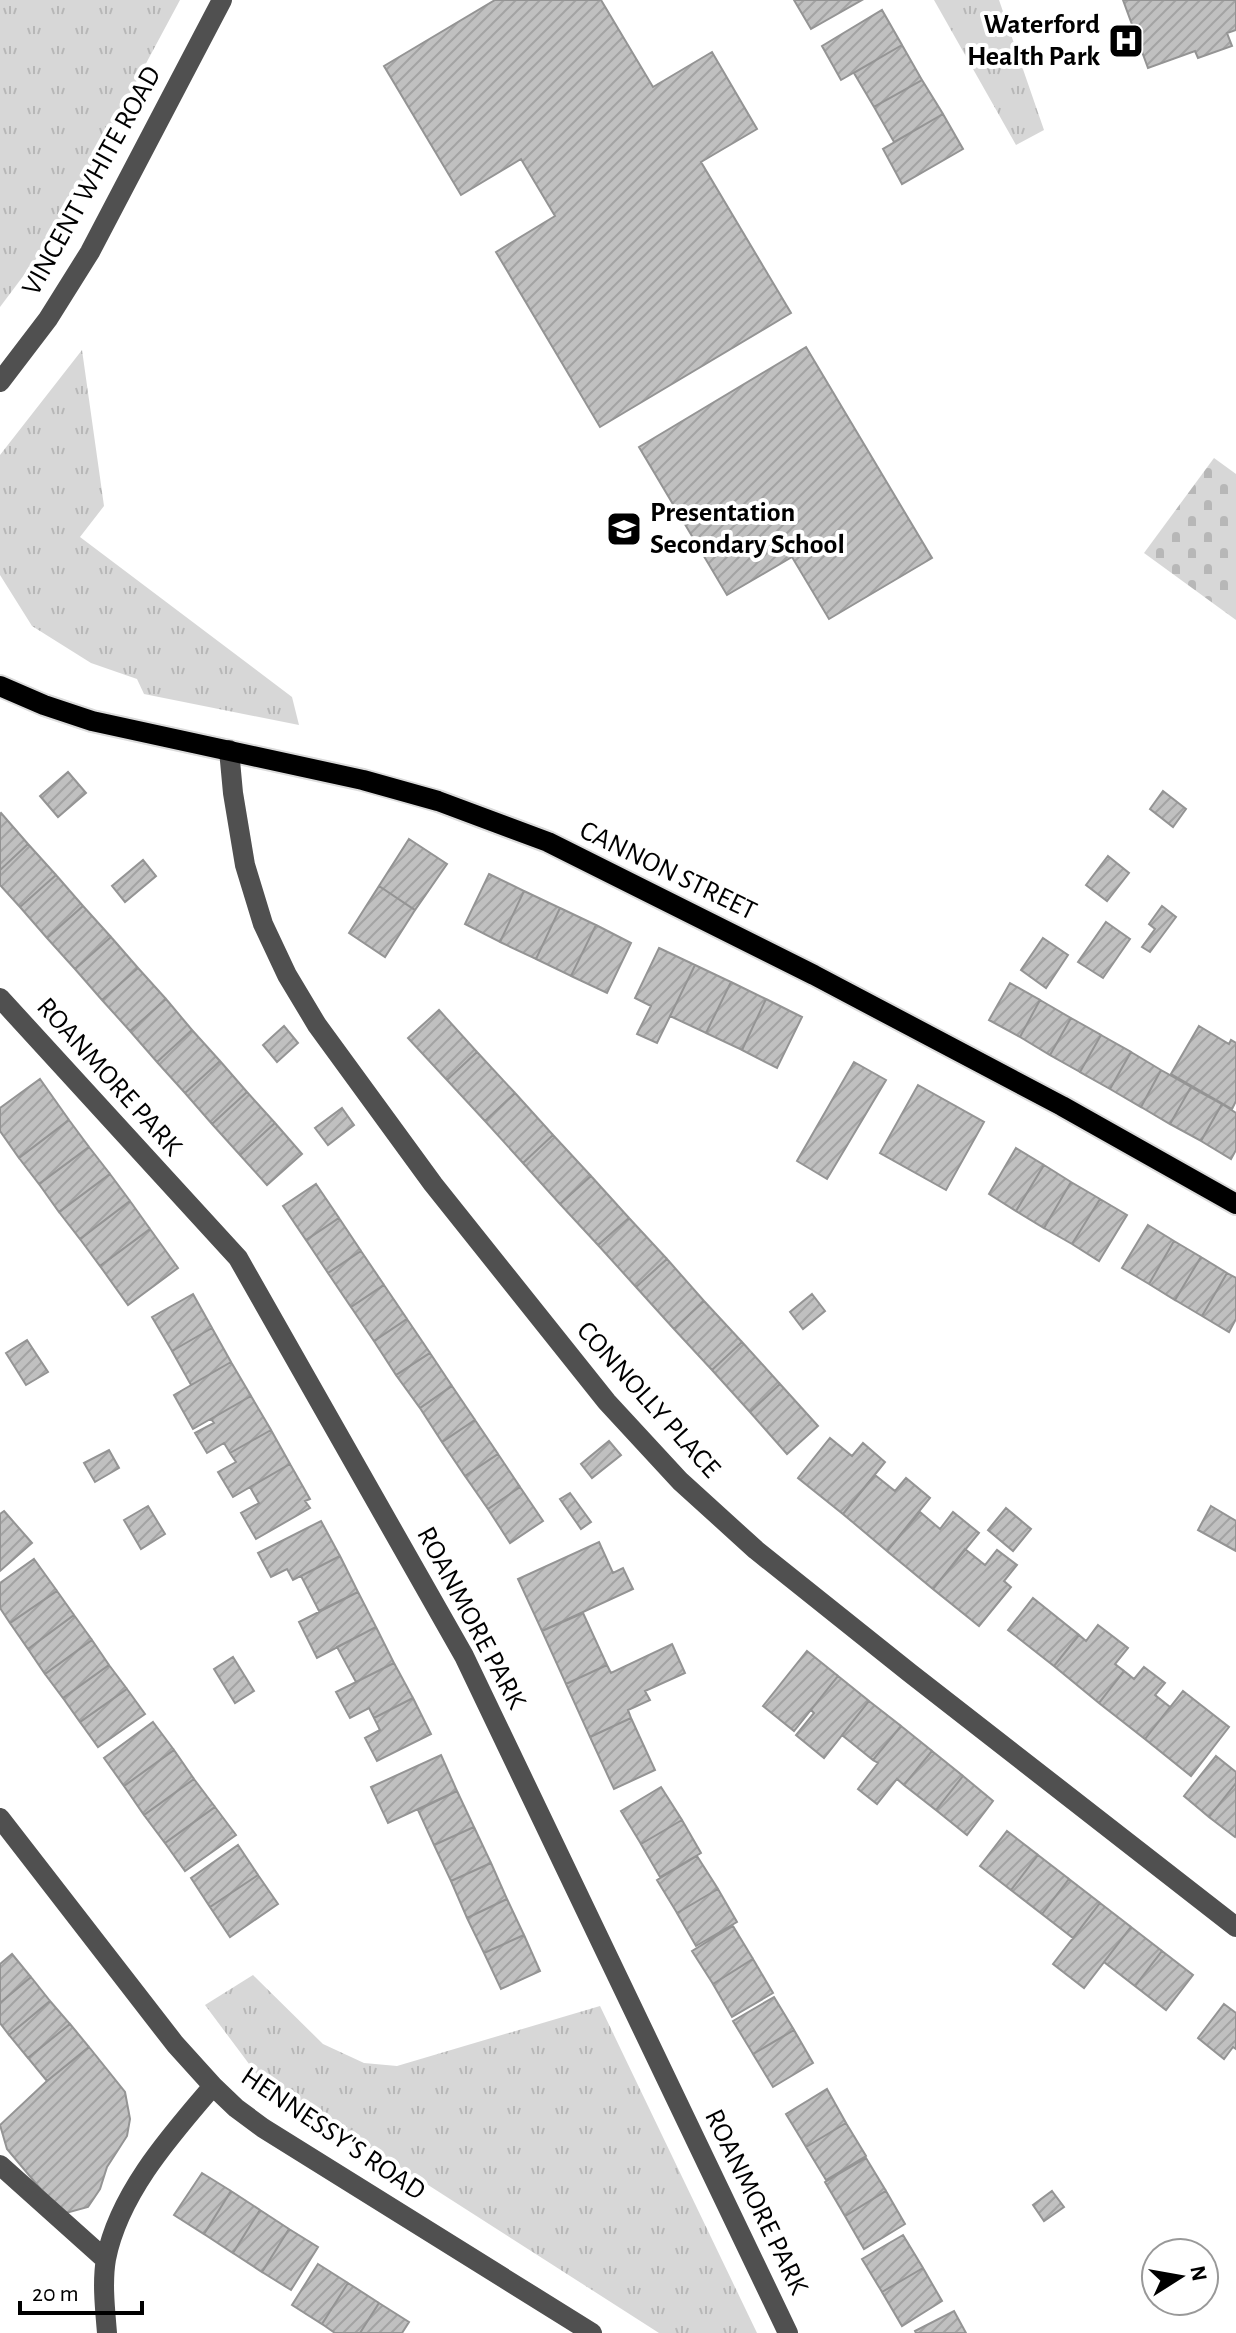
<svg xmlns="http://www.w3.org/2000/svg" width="1236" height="2333" viewBox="0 0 1236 2333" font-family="'Alegreya Sans',sans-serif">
<defs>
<pattern id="grass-tufts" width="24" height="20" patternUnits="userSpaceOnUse" patternTransform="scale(2)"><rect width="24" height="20" fill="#d7d7d7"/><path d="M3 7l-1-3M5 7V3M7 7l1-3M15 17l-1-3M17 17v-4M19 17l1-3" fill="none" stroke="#b7b7b7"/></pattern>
<pattern id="cemetery-stones" width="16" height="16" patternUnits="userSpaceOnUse" patternTransform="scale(2)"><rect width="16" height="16" fill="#d7d7d7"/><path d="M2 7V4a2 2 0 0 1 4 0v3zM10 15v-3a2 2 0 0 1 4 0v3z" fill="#b7b7b7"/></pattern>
<pattern id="building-hatch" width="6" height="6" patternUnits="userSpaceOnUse" patternTransform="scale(2)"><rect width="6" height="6" fill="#c0c0c0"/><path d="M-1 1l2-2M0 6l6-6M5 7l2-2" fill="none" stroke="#a3a3a3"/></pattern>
</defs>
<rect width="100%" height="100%" fill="#fff"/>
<path fill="url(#grass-tufts)" d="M0,0H180L54,235L0,307Z
M934,0H999L1044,130L1016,145Z
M82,350L104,506L80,537L292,697L299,725L144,694L137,679L91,663L32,626L0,575V455Z
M253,1975L323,2044L364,2063L397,2066L600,2006L757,2333H659L258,2076L205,2005Z"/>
<path fill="url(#cemetery-stones)" d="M1214,458L1236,474V620L1144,553Z"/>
<path fill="url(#building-hatch)" stroke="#949494" stroke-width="2" d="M495,0H601L653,87L712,52L757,129L701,162L791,313L600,427L496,252L555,216L521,159L461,195L384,66Z
M794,0H862L811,29Z
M1123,0H1236V30L1227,33L1232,46L1198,58L1195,51L1148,68Z
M882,10L902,45L841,80L822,46Z
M902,45L922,80L874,107L854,73Z
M922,80L943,114L894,142L874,107Z
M943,114L963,149L902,184L883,149Z
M806,347L932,558L829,619L792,557L727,595L639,447Z
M68,772L86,793L58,817L40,796Z
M1163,791L1186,809L1173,827L1150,809Z
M1,813L28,844L0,870V814Z
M409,839L447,864L415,910L379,886Z
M28,844L56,875L20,907L0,885V870Z
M1108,856L1129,873L1107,901L1086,885Z
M143,860L156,876L125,902L112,886Z
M489,874L524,891L500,942L465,924Z
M56,875L83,906L47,938L20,907Z
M379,886L415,910L385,957L349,933Z
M524,891L560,908L536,959L500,942Z
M83,906L111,937L75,969L47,938Z
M1162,906L1176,917L1150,952L1142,947L1155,929L1149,924Z
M560,908L596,925L571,976L536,959Z
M1106,922L1130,939L1103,978L1078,962Z
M596,925L631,943L607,993L571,976Z
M111,937L138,968L102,1000L75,969Z
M1043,938L1068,955L1046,988L1021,970Z
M659,948L695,965L657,1043L637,1034L651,1006L635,998Z
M695,965L731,982L706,1033L670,1016Z
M138,968L166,999L130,1031L102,1000Z
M731,982L766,999L742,1050L706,1033Z
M1010,983L1040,1000L1020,1037L989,1020Z
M166,999L192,1030L157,1062L130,1031Z
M766,999L802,1017L777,1068L742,1050Z
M1040,1000L1071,1018L1050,1055L1020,1037Z
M439,1010L477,1052L447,1080L408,1038Z
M1071,1018L1101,1035L1080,1072L1050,1055Z
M284,1026L298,1043L277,1062L263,1045Z
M1199,1026L1229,1044L1231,1040L1236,1043V1101L1232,1109L1171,1074Z
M192,1030L220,1061L185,1093L157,1062Z
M1101,1035L1131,1052L1110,1089L1080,1072Z
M477,1052L515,1093L485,1121L447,1080Z
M1131,1052L1161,1070L1141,1107L1110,1089Z
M220,1061L247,1092L212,1124L185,1093Z
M854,1062L886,1080L827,1179L797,1161Z
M1161,1070L1191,1087L1170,1124L1141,1107Z
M40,1079L69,1120L19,1158L0,1131V1108Z
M918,1085L984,1122L946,1190L880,1153Z
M1191,1087L1222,1104L1201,1141L1170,1124Z
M247,1092L275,1123L240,1155L212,1124Z
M515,1093L553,1135L523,1163L485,1121Z
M1222,1104L1236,1113V1150L1231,1159L1201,1141Z
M342,1108L354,1125L328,1145L315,1128Z
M69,1120L89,1147L39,1184L19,1158Z
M275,1123L302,1154L267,1185L240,1155Z
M553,1135L591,1176L560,1204L523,1163Z
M89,1147L110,1174L59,1212L39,1184Z
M1016,1148L1044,1165L1016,1211L989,1194Z
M1044,1165L1071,1182L1044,1228L1016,1211Z
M110,1174L130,1201L80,1239L59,1212Z
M591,1176L629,1218L598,1245L560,1204Z
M1071,1182L1100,1199L1072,1244L1044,1228Z
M316,1184L339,1218L306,1240L283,1206Z
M1100,1199L1127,1215L1099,1261L1072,1244Z
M130,1201L150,1229L100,1266L80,1239Z
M339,1218L361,1251L328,1273L306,1240Z
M629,1218L667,1259L636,1287L598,1245Z
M1148,1225L1174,1241L1149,1284L1122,1268Z
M150,1229L178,1268L128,1305L100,1266Z
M1174,1241L1201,1257L1175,1300L1149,1284Z
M361,1251L384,1285L351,1307L328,1273Z
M1201,1257L1227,1273L1202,1316L1175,1300Z
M667,1259L704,1301L674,1329L636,1287Z
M1227,1273L1236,1278V1319L1229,1332L1202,1316Z
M384,1285L407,1319L374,1341L351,1307Z
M193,1294L212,1328L172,1351L152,1317Z
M812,1294L825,1311L803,1329L790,1312Z
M704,1301L742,1342L712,1370L674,1329Z
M407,1319L430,1353L396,1375L374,1341Z
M212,1328L231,1362L191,1385L172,1351Z
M27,1340L48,1372L26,1385L6,1353Z
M742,1342L780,1384L750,1412L712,1370Z
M430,1353L452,1386L420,1408L396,1375Z
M231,1362L251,1396L193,1429L174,1395Z
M780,1384L818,1426L787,1454L750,1412Z
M452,1386L475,1420L442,1442L420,1408Z
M251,1396L271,1430L230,1453L224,1443L207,1453L195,1433L214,1423L211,1419Z
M475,1420L498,1454L465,1476L442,1442Z
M271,1430L290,1464L233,1497L218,1472L236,1462L230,1453Z
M830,1438L852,1456L863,1443L885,1462L843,1514L798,1478Z
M609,1441L621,1455L592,1478L581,1464Z
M109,1450L119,1468L95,1482L84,1463Z
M498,1454L520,1487L488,1509L465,1476Z
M290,1464L310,1499L305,1501L310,1508L256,1539L241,1513L259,1503L250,1487Z
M875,1475L895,1491L906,1478L930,1498L887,1551L843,1514Z
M520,1487L543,1521L510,1543L488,1509Z
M570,1493L591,1522L581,1529L560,1499Z
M148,1506L165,1534L141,1549L124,1520Z
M1211,1506L1236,1521V1551L1198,1530Z
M1006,1508L1031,1529L1013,1551L988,1530Z
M4,1511L32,1543L0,1571V1514Z
M920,1512L940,1529L953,1512L979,1533L933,1589L887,1551Z
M321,1521L340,1556L293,1580L287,1569L271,1577L258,1553Z
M599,1542L613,1573L623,1568L633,1589L542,1631L518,1579Z
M965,1549L985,1565L997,1550L1017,1565L1004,1581L1011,1587L979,1626L933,1589Z
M340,1556L358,1592L319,1611L301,1576Z
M34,1559L57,1591L10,1623L0,1608V1583Z
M57,1591L74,1615L28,1649L10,1623Z
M358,1592L376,1627L317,1658L299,1622Z
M1033,1598L1079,1635L1054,1666L1008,1630Z
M583,1613L607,1665L566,1684L542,1631Z
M74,1615L92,1640L45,1674L28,1649Z
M1098,1625L1128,1648L1115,1664L1124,1671L1099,1703L1054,1666L1079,1635L1086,1641Z
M376,1627L394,1663L356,1682L337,1647Z
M92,1640L109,1665L63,1698L45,1674Z
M672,1644L685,1673L645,1691L650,1700L628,1710L631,1718L590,1737L566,1684L607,1665L611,1673Z
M807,1651L838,1676L794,1731L763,1706Z
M233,1657L254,1691L235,1703L214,1669Z
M394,1663L413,1698L374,1718L369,1708L350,1718L336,1692Z
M109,1665L127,1689L80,1722L63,1698Z
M1144,1667L1165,1683L1155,1695L1170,1707L1145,1739L1099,1703L1124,1671L1134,1679Z
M838,1676L869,1701L824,1758L796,1735L814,1713L811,1710Z
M127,1689L145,1714L98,1747L80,1722Z
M1183,1691L1229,1727L1191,1776L1145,1739Z
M413,1698L431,1734L377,1761L365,1738L380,1730L374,1718Z
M869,1701L901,1726L873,1760L842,1735Z
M631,1718L655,1770L614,1789L590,1737Z
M153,1722L174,1750L124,1786L104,1758Z
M901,1726L932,1751L904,1785L897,1779L877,1804L858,1789L878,1763L873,1760Z
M174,1750L194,1779L144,1815L124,1786Z
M932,1751L963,1776L936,1810L904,1785Z
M441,1755L457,1791L388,1823L371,1787Z
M1216,1756L1236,1772V1783L1209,1817L1184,1796Z
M963,1776L993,1801L967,1835L936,1810Z
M194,1779L215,1807L165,1843L144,1815Z
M1236,1783V1835L1235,1837L1209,1817Z
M661,1787L682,1820L641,1844L621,1811Z
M457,1791L474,1827L434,1845L418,1810Z
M215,1807L236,1835L185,1871L165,1843Z
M682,1820L701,1853L660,1877L641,1844Z
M474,1827L491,1863L451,1881L434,1845Z
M1007,1831L1038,1855L1011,1890L980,1866Z
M238,1845L258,1875L210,1907L191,1878Z
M1038,1855L1069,1879L1042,1914L1011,1890Z
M697,1856L718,1889L677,1913L657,1880Z
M491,1863L507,1899L467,1918L451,1881Z
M258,1875L278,1904L230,1937L210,1907Z
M1069,1879L1100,1903L1073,1938L1042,1914Z
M718,1889L737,1922L696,1946L677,1913Z
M507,1899L524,1935L484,1953L467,1918Z
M1100,1903L1131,1927L1084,1988L1053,1964Z
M733,1926L753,1959L713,1984L692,1951Z
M1131,1927L1162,1951L1135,1986L1104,1962Z
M524,1935L540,1971L501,1989L484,1953Z
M1162,1951L1193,1975L1166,2010L1135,1986Z
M12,1954L31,1977L0,2003V1964Z
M753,1959L773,1993L732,2017L713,1984Z
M31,1977L50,2001L9,2035L0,2023V2003Z
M774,1997L794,2030L753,2054L733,2021Z
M50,2001L70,2024L28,2058L9,2035Z
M1224,2004L1236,2013V2049L1233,2047L1224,2059L1198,2038Z
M70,2024L89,2047L47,2081L28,2058Z
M794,2030L813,2063L773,2087L753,2054Z
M89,2047L125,2092L130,2119L127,2136L107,2167L100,2189L88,2207L66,2213L54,2205L7,2149L0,2125L47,2081Z
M827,2089L846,2123L806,2147L786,2114Z
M846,2123L866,2156L826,2180L806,2147Z
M866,2158L886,2191L845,2216L825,2182Z
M202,2173L231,2191L204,2234L174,2215Z
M231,2191L260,2210L233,2253L204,2234Z
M886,2191L905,2224L864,2249L845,2216Z
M1052,2191L1064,2207L1044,2221L1033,2205Z
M260,2210L289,2229L262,2272L233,2253Z
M289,2229L318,2247L291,2290L262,2272Z
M903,2235L923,2268L882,2292L862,2259Z
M318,2264L348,2283L322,2324L292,2305Z
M923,2268L942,2301L902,2326L882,2292Z
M348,2283L379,2303L360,2333H335L322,2324Z
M379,2303L409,2322L402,2333H360Z
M954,2311L966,2333H916L915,2331Z"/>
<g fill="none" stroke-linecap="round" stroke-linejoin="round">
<defs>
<path id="major" d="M0,686L44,705L92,721L363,780L438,801L548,842L814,975L1062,1106L1236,1204"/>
</defs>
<use href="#major" stroke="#dbdbdb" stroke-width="24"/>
<path stroke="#505050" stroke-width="20" d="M0,382L48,319L90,252L222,0
M229,750L233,793L245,865L263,924L287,975L317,1025L433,1184L607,1402L680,1481L756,1550L910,1673L1236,1927
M0,998L238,1258L464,1656L788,2333
M0,1818L175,2044L213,2086L236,2108L263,2128L592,2333
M0,2165L106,2260
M107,2333C105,2309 102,2282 106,2259C119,2193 171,2135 213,2086"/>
<use href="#major" stroke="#000" stroke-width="20"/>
</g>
<defs>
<symbol id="hospital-square" viewBox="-11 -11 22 22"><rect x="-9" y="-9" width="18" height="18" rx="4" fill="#000" stroke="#fff"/><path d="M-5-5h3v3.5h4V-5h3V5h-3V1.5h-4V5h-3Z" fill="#fff"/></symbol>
<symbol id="school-square" viewBox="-11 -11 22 22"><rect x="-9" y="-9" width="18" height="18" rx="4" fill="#000" stroke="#fff"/><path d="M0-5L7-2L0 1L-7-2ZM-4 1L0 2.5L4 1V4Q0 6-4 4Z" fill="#fff"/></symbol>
</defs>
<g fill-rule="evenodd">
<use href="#hospital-square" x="1106" y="21" width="40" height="40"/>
<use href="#school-square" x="604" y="509" width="40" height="40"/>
</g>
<g text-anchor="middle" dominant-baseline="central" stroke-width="8" stroke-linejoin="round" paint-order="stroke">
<g font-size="28" font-weight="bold" fill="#000" stroke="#fff" text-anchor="end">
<text x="1100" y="25">Waterford<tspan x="1100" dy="32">Health Park</tspan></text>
<text x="650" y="513" text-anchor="start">Presentation<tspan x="650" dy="32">Secondary School</tspan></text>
</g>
<g font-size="28" fill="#000" stroke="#fff">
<text transform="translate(92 181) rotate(-61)">VINCENT WHITE ROAD</text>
<text transform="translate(668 871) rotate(26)">CANNON STREET</text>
<text transform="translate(109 1077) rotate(48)">ROANMORE PARK</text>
<text transform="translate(648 1400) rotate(48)">CONNOLLY PLACE</text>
<text transform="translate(471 1618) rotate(62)">ROANMORE PARK</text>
<text transform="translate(333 2134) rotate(34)">HENNESSY'S ROAD</text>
<text transform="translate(756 2202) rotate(64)">ROANMORE PARK</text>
</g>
</g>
<g transform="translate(1180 2277) rotate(79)"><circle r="38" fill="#ffffff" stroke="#999999" stroke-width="2"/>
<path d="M0-6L14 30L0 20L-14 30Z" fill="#000000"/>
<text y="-12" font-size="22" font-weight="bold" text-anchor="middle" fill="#000000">N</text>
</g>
<path d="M20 2301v12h122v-12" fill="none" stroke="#000000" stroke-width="4"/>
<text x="32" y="2301" font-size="24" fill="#000000" stroke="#ffffff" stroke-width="6" paint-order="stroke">20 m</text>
</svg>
